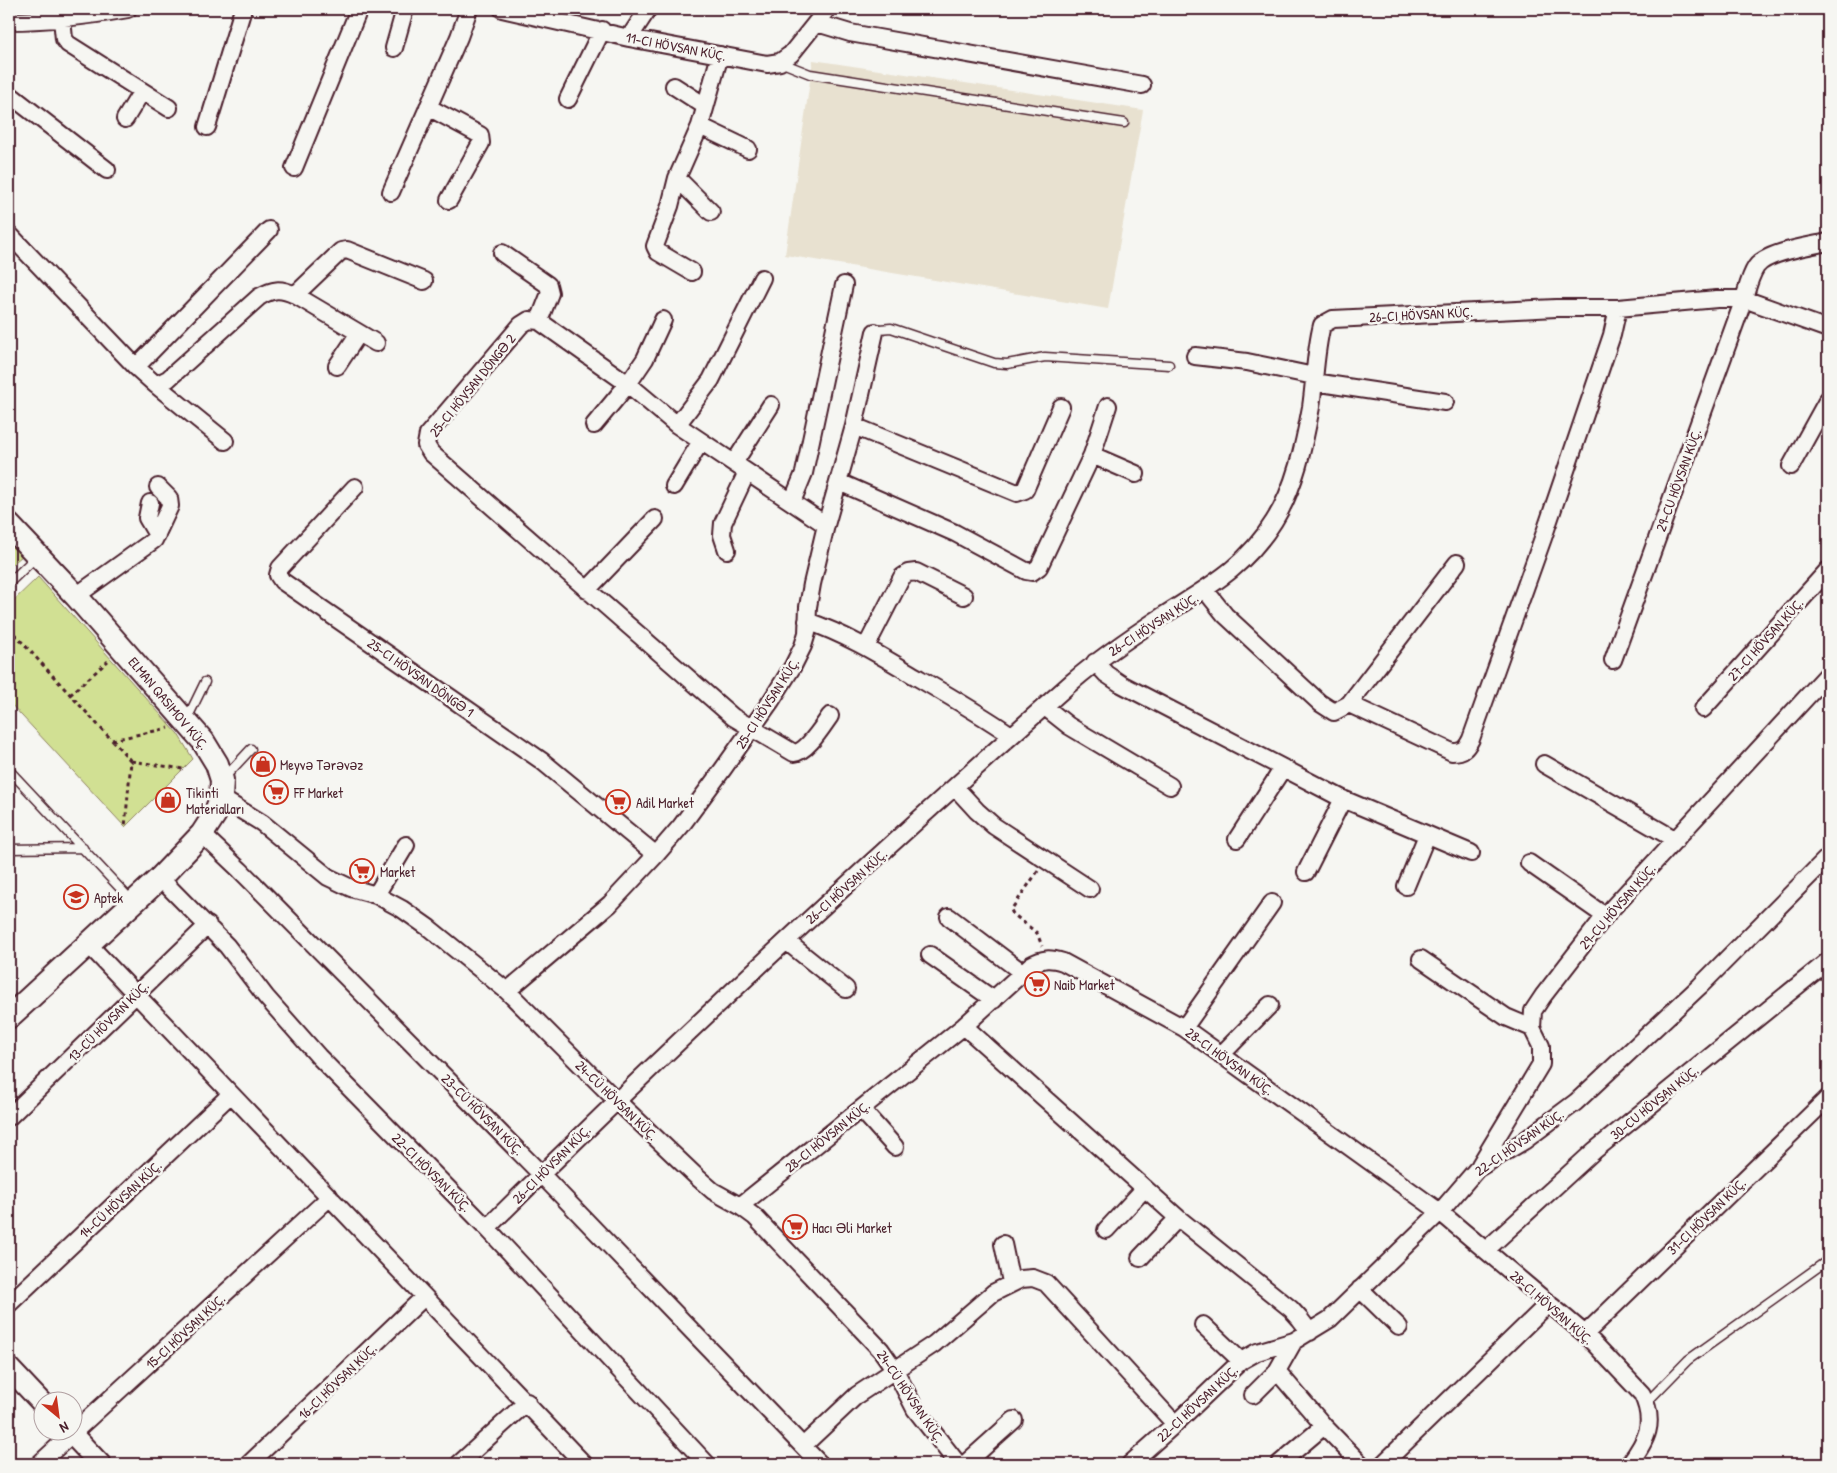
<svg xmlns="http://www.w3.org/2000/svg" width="1837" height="1473" viewBox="0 0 1837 1473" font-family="'Patrick Hand',sans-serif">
<rect width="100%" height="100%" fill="#f6f6f2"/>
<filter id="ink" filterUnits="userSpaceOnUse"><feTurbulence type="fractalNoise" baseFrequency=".02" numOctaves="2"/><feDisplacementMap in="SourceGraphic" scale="10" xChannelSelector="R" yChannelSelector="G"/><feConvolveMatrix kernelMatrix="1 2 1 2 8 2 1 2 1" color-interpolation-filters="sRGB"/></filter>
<g filter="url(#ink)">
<path fill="#e8e1d0" d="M813,60L1143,110L1108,309L785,255Z"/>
<path fill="#d1e093" stroke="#8e805f" d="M9,542L22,556L9,567Z
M38,577L178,734L193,759L125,827L9,702V605Z"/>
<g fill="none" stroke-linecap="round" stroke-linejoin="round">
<defs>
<path id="service" d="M780,62L810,74L1124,123
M875,332L879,329L891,328L994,363L1007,364L1045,357L1169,365
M9,583L36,557
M187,719L205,682
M9,770L132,901
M225,777L251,749
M9,849L83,848
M1646,1403L1688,1360L1828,1260"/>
<path id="minor" d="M502,9L629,38L767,64L780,62L791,54L827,9
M62,19L64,39L68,44L169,108
M9,21C49,21 88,16 128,9
M817,23L850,33L1142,85
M629,38L648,9
M394,48L405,9
M674,86L705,106
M9,94L107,170
M568,99L602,30
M428,107L480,135L481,143L449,200
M125,119L142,91
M700,126L748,149
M207,127L243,9
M294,168L359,9
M677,178L711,212
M391,192L459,37L469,9
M9,234L136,367L156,385L168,379L259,297C273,289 280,288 295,295L376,343
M502,253L548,285L550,293L539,321
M692,272L658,252L655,246L670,206L677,178L700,126L720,55
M295,295L341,251L347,250L424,281
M1195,356L1247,362L1314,376
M337,366L359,333
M136,367L269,230
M1314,382L1445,402
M156,385L225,441
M594,425L628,384L645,359L663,320
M677,425L711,380L762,278
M854,426L1017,493L1025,490L1061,407
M1092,455L1136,474
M734,463L771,405
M1791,466L1828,399
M839,482L955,533L1026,571L1032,572L1039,567L1092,455L1108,406
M674,486L701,441
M355,487L280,568L278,575L282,581L542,761L656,855
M792,502L804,473L844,285
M150,503L147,518L157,535
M826,525L677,425L628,384L539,321L529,320L521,325L428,434L426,445L431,453L733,717L794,753C807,752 822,727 830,716
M727,550L722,535L723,523L747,472
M587,590L655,519
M1205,590L1225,615L1320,703L1334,712L1349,704L1457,563
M76,596L154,540L170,506L169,498L158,487
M807,621C848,635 883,657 920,679C951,697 982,715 1011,735
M866,647L902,577L908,573L916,572L964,596
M1613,660L1744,299L1828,329
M1095,662L1106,674L1121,684L1343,799L1471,853
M1349,704L1452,752C1463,752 1466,749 1471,739L1543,538L1612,335L1618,308
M1045,707L1069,726L1170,786
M1703,709L1828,570
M1544,764L1676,840
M955,787L977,811L994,826L1090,889
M221,798L262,823L328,877L351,888L376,895L402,909L429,928L507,991L616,1100L698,1178L713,1191L740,1206L755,1217L881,1350L895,1370L915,1409L958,1464
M202,834L240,870L541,1174L820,1464
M1237,839L1283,768
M1529,863L1605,916
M1306,872L1343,799
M160,878L227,946L266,997L319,1057L487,1228L707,1464
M1406,886L1427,835
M376,895L406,845
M949,917L1023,973
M786,941L846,989
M88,944L584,1464
M930,955L994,1000
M1421,959L1506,1017L1532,1028
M507,991L610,904L656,855L681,826L723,769L771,701L793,666L803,646L807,633L808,607L812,584L826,525L854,426L875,332
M964,1026L1178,1218L1291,1309L1300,1319L1310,1332
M1184,1028L1272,903
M1221,1055L1270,1005
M861,1109L895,1147
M9,1117L208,925
M1480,1165L1541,1064V1046L1532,1028L1533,1011L1543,996L1605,916L1828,674
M740,1206L964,1026L1031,965C1043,958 1050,958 1063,962L1184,1028L1440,1212L1585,1334L1642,1394C1656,1423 1647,1440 1629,1464
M487,1228C676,1040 872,859 1072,682C1101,657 1132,636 1164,615C1208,587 1245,568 1274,521C1295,488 1304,445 1311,407C1315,380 1315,352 1322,325L1333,319L1556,308H1618L1717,299H1744C1747,289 1750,276 1756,267C1766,252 1810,246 1828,242
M1106,1230L1145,1188
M1003,1244L1011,1282
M1486,1250L1594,1151L1828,961
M1140,1258L1178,1218
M1360,1289L1399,1327
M9,1304L231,1094
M1203,1325L1241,1361
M1585,1334L1828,1098
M1277,1371L1324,1426L1361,1464
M1253,1395L1277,1371L1294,1341
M803,1446L857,1395L934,1344L993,1293L1021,1279L1033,1278L1046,1283L1175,1424
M39,1464L330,1197
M249,1464L424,1297
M459,1464L527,1402
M965,1464L1014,1420
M1130,1464L1175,1424L1241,1361L1257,1352L1294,1341L1330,1319L1440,1212L1477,1169L1524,1141L1576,1102L1700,986L1828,857
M1279,1464L1324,1426
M1383,1464L1549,1303"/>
<path id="tertiary" d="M9,1368L42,1403
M68,1430L100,1464"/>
<path id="secondary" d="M9,525L76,596L203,741L217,764L222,780L221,798L215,814L202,834L160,878L9,1017"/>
</defs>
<use href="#service" stroke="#4a1f2b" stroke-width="11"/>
<use href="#minor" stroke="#4a1f2b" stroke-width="20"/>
<use href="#tertiary" stroke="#4a1f2b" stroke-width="24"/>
<use href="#secondary" stroke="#4a1f2b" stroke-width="26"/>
<path stroke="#4a1f2b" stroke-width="3" stroke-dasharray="4 4" stroke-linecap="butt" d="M9,628L131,761L125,827
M70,695L108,661
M112,740L169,728
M131,761L183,769
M1038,871L1011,910L1013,914L1037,933L1042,946"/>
<use href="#service" stroke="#f6f6f2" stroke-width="8"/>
<use href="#minor" stroke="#f6f6f2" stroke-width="16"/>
<use href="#tertiary" stroke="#f6f6f2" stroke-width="20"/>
<use href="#secondary" stroke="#f6f6f2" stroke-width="22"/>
</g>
</g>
<defs>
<symbol id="shop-ring" viewBox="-11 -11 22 22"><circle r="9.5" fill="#f6f6f2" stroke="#c8321e" stroke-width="1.5"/><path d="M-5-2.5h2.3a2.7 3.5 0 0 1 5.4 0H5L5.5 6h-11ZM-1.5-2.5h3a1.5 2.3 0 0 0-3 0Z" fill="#c8321e"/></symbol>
<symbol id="supermarket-ring" viewBox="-11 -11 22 22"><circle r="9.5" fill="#f6f6f2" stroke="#c8321e" stroke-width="1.5"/><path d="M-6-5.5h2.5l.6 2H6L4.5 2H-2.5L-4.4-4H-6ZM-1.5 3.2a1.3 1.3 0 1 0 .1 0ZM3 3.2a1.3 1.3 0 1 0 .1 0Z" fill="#c8321e"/></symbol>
<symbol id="school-ring" viewBox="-11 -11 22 22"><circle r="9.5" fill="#f6f6f2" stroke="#c8321e" stroke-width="1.5"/><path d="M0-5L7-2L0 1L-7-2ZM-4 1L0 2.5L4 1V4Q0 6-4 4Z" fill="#c8321e"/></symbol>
</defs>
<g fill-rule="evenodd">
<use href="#shop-ring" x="249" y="750" width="28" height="28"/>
<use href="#supermarket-ring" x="262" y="778" width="28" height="28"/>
<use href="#shop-ring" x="154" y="786" width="28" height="28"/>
<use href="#supermarket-ring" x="604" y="788" width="28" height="28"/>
<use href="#supermarket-ring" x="348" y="857" width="28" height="28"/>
<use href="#school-ring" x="62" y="883" width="28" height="28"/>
<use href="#supermarket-ring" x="1023" y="970" width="28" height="28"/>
<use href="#supermarket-ring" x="781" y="1213" width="28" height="28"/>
</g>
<g text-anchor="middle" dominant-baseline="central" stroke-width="5" stroke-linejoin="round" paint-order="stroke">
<g font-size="14" fill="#4a1f2b" stroke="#f6f6f2">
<text transform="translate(676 46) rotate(11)">11-CI HÖVSAN KÜÇ.</text>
<text transform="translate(1421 314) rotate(-3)">26-CI HÖVSAN KÜÇ.</text>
<text transform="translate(472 385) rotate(-51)">25-CI HÖVSAN DÖNGƏ 2</text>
<text transform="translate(1678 480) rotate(-70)">29-CU HÖVSAN KÜÇ.</text>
<text transform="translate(1153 624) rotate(-33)">26-CI HÖVSAN KÜÇ.</text>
<text transform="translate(1765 639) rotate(-48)">27-CI HÖVSAN KÜÇ.</text>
<text transform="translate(421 677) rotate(35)">25-CI HÖVSAN DÖNGƏ 1</text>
<text transform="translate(169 703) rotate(50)">ELMAN QASIMOV KÜÇ.</text>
<text transform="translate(767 703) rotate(-57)">25-CI HÖVSAN KÜÇ.</text>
<text transform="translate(846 886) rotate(-42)">26-CI HÖVSAN KÜÇ.</text>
<text transform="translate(1617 906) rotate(-49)">29-CU HÖVSAN KÜÇ.</text>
<text transform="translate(108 1021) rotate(-45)">13-CÜ HÖVSAN KÜÇ.</text>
<text transform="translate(1230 1061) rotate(36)">28-CI HÖVSAN KÜÇ.</text>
<text transform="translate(617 1100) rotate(44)">24-CÜ HÖVSAN KÜÇ.</text>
<text transform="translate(1654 1102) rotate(-39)">30-CU HÖVSAN KÜÇ.</text>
<text transform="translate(483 1114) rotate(45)">23-CÜ HÖVSAN KÜÇ.</text>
<text transform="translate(827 1136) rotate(-39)">28-CI HÖVSAN KÜÇ.</text>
<text transform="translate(1519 1142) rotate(-35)">22-CI HÖVSAN KÜÇ.</text>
<text transform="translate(551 1164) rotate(-45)">26-CI HÖVSAN KÜÇ.</text>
<text transform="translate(432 1172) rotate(45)">22-CI HÖVSAN KÜÇ.</text>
<text transform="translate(120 1199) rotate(-43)">14-CÜ HÖVSAN KÜÇ.</text>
<text transform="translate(1706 1216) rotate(-44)">31-CI HÖVSAN KÜÇ.</text>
<text transform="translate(1552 1307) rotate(41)">28-CI HÖVSAN KÜÇ.</text>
<text transform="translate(185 1331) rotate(-43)">15-CI HÖVSAN KÜÇ.</text>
<text transform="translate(337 1381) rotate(-44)">16-CI HÖVSAN KÜÇ.</text>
<text transform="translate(911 1396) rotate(56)">24-CÜ HÖVSAN KÜÇ.</text>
<text transform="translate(1197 1403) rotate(-43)">22-CI HÖVSAN KÜÇ.</text>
</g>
<g font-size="14" fill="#4a1f2b" stroke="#f6f6f2" text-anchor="start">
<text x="280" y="764">Meyvə Tərəvəz</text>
<text x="186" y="792">Tikinti<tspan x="186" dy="16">Materialları</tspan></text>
<text x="294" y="792">FF Market</text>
<text x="636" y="802">Adil Market</text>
<text x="380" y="871">Market</text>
<text x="94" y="897">Aptek</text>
<text x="1054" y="984">Naib Market</text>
<text x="812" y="1227">Hacı Əli Market</text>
</g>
</g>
<rect width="1837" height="1473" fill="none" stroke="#f6f6f2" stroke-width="30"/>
<rect x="15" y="15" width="1807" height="1443" fill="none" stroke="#4a1f2b" stroke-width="2" filter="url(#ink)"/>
<g transform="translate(58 1416) rotate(151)"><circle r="24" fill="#f6f6f2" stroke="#b1a0a2"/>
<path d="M0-4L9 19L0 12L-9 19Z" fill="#c8321e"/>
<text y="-8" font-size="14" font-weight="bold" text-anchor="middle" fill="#4a1f2b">N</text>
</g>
</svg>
